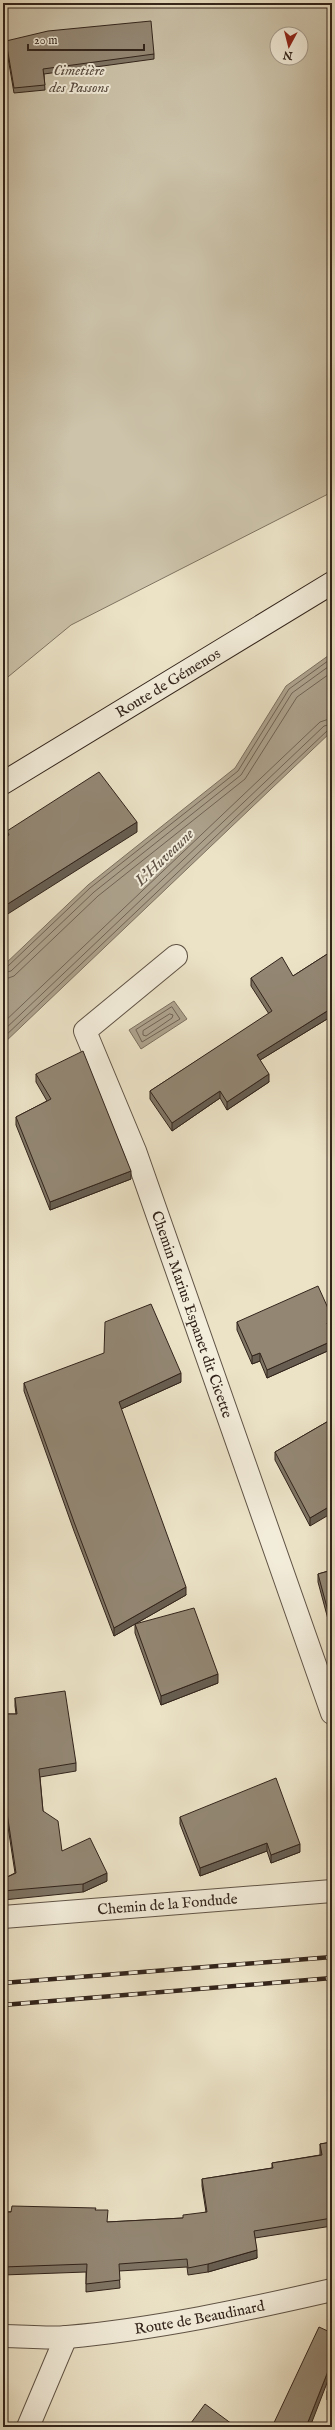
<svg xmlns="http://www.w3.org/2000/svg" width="335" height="2430" viewBox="0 0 335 2430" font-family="'IM FELL English',serif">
<rect width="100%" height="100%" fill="#ece3c7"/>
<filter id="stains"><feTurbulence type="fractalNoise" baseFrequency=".005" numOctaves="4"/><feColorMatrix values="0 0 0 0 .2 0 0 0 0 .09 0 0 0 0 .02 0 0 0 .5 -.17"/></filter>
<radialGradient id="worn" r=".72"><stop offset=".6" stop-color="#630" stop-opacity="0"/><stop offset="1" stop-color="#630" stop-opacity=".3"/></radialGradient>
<path fill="#ccc3aa" stroke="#7f7462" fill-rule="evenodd" d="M3,3H332V492L71,625L3,681ZM277,34H301V58H277Z"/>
<path fill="#ada28d" stroke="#7c705f" d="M332,653V731L3,1044V966L88,885L235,768L286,686Z
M174,1001L187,1019L141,1049L129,1030Z"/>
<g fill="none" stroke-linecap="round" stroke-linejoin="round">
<path stroke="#706354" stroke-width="1" d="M3,968L7,967L90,888L238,771L289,689L332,658
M3,973L11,971L94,892L241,775L292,693L332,664
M3,980L14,976L98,896L245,779L297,697L332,672
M172,1007L180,1019L142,1042L136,1030Z
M170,1014L173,1015L172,1018L146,1036L143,1035V1031Z
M3,1023L320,722L332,718
M3,1031L324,726L332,724
M3,1038L328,730L332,729"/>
<defs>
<g id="minor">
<path id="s1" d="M176,956L85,1031L135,1151L332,1713"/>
<path id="s2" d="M3,1917L332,1891"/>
</g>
<g id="tertiary">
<path id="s3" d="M3,2336C24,2336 46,2339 67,2337C156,2329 245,2310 332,2290"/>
<path d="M28,2427L66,2337"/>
</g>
<g id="secondary">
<path id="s4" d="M3,783L332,583"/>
</g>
</defs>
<use href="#minor" stroke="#605446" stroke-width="24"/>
<use href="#tertiary" stroke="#605446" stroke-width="24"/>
<use href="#secondary" stroke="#32241b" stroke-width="24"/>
<use href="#minor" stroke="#f3eddb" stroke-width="22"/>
<use href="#tertiary" stroke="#f3eddb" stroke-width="22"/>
<use href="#secondary" stroke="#f3eddb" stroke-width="22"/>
<defs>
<path id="rail" d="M3,1983L332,1957
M3,2005L332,1978"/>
</defs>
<use href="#rail" stroke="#32241b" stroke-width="4.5"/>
<use href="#rail" stroke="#f3eddb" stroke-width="3" stroke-dasharray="9" stroke-linecap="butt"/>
</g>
<path fill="#7e7464" stroke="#32241b" d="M6,41L154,54V59L44,74L45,90L14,93L6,46Z
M332,951V1016L260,1060L269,1082L227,1110L220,1098L172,1131L150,1099V1091L269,1014L251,986V978L293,976Z
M36,1074L131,1179L50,1210L16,1125V1117L47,1101L36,1082Z
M332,1317V1329L329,1330L332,1337V1349L267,1378L260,1361L252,1364L237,1330V1322Z
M181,1382L121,1409L186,1595L114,1636L74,1531L24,1391V1383Z
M332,1419L310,1526L275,1460V1452Z
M332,1570V1634L318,1582V1574Z
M135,1624L218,1683L161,1705L135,1633Z
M15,1698L76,1763V1771L40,1777L43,1811L62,1851L107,1881L83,1892L3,1900V1879L15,1873L3,1794V1714H16L15,1706Z
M180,1817L300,1852L271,1863L267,1851L200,1876L180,1824Z
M332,2142V2226L255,2238L257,2258L208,2272L188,2275L187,2267L119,2271L120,2288L86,2292V2272L3,2275V2212L96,2210L107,2222L183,2218L206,2212L202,2186V2179L272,2168V2163L320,2155V2144Z
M332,2382V2402L327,2400V2392Z"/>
<path fill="#675e51" stroke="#32241b" d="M137,822V832L3,917V907Z
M332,1008V1016L257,1062V1055Z
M269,1074V1082L227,1110V1102Z
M220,1091V1098L172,1131V1123Z
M131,1171V1179L50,1210V1202Z
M332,1321V1329L327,1331V1323Z
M332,1341V1349L267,1378V1370Z
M260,1353V1361L252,1364V1356Z
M181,1373V1382L119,1410V1402Z
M332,1505V1513L310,1526V1518Z
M186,1587V1595L114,1636V1628Z
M218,1674V1683L161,1705V1696Z
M267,1843V1851L200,1876V1868Z
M300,1844V1852L271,1863V1855Z
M107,1873V1881L83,1892V1884Z
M257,2250V2258L208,2272V2264Z
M332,2361V2370L310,2427H306Z"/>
<path fill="#938774" stroke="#32241b" d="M151,21L154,54L43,69L45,85L14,88L6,41L48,31Z
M99,772L137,822L3,907V838L9,835L7,831Z
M332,951V1008L257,1055L269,1074L227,1102L220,1091L172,1123L150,1091L272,1011L251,978L282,957L293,976Z
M83,1051L131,1171L50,1202L16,1117L51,1099L36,1074Z
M318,1286L332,1317V1321L327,1323L332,1337V1341L267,1370L260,1353L252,1356L237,1322Z
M151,1304L181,1373L119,1402L186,1587L114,1628L74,1522L24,1383L104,1353L105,1322Z
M332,1419V1505L310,1518L275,1452Z
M332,1570V1626L318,1574Z
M194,1608L218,1674L161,1696L135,1624Z
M65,1691L76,1763L39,1769L43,1811L58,1821L62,1851L90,1838L107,1873L83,1884L3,1891V1879L16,1873L3,1786V1714H17L15,1698Z
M276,1778L300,1844L271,1855L267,1843L200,1868L180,1817Z
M332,2142V2218L254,2231L257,2250L208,2264L188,2268L187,2259L119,2264L120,2280L86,2284L87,2264L3,2267V2212H11L12,2206L96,2208L95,2210H108L107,2222L183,2218V2215L207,2212L202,2179L273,2168L272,2163L322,2155L320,2144Z
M319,2327L332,2333V2361L306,2427H272Z
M332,2382V2394L327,2392Z
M205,2404L236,2427H188Z"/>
<g text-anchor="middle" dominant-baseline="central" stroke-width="4" stroke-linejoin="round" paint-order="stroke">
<g font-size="15" font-style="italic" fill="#584c3f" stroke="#f3eddb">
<text x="79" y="70">Cimetière<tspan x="79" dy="17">des Passons</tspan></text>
</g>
<g font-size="15" fill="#32241b" stroke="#f3eddb">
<text stroke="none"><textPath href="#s4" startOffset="193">Route de Gémenos</textPath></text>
<text stroke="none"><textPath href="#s1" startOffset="421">Chemin Marius Espanet dit Cicette</textPath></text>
<text stroke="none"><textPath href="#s2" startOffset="165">Chemin de la Fondude</textPath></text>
<text stroke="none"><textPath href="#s3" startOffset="198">Route de Beaudinard</textPath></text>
</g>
<g font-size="16" font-style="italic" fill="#5d5043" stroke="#f3eddb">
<text transform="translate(165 858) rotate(-44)">L'Huveaune</text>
</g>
</g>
<rect width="335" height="2430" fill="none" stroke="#ece3c7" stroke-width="16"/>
<rect x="4" y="4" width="327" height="2422" fill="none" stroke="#32241b" stroke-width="2"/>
<rect x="8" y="8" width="319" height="2414" fill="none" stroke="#32241b"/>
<g transform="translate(289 46) rotate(187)"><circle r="19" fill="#f3eddb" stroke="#a69d8e"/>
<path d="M0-3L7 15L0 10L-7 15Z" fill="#8f2418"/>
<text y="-6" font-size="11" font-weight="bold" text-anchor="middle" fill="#32241b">N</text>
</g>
<path d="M28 44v6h116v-6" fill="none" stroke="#32241b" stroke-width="2"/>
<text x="34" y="44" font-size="12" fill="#32241b" stroke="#f3eddb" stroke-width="3" paint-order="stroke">20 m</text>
<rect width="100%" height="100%" filter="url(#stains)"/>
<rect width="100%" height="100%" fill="url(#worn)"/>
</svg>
